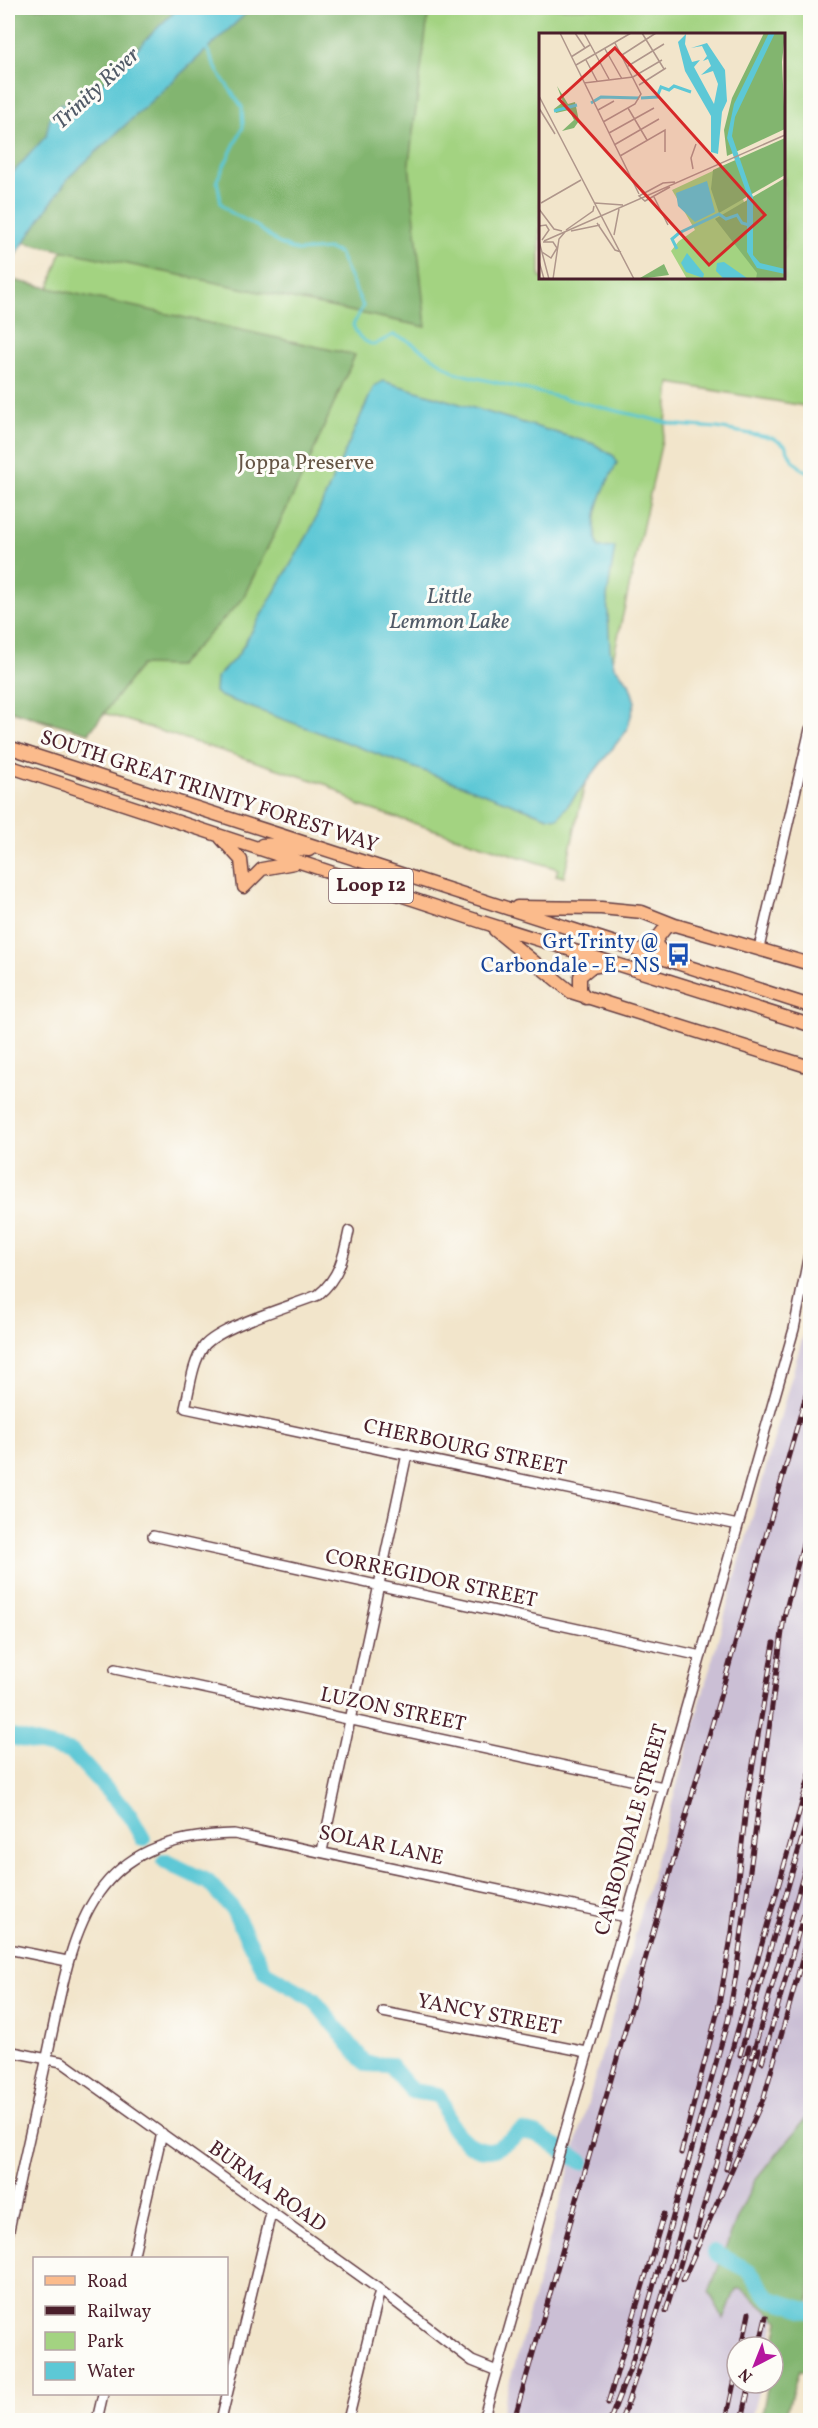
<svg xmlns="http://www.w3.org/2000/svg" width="818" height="2428" viewBox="0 0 818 2428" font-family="Vollkorn,serif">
<rect width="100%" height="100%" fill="#fdfcf7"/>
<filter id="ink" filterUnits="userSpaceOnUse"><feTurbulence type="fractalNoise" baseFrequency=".0167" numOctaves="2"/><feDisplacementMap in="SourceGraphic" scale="12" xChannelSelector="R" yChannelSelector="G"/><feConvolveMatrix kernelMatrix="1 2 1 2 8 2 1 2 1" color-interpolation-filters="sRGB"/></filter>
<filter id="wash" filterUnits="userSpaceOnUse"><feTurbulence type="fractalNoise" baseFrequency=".008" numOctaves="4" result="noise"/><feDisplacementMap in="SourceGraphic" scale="24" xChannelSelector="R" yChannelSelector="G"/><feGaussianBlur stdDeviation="1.35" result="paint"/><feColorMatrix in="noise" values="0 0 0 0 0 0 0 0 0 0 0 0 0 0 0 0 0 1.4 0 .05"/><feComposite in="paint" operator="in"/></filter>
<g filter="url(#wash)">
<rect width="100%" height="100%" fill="#f2e5cb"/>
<path fill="#cbbfd5" d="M810,1311V2175L769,2347H737V2383H760L751,2420H499Z"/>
<path fill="#a3d381" stroke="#767956" stroke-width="1.5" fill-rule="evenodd" d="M313,8H810V407L670,383L666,423L564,877L556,875L558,869L360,806L328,785L107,714L51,724L8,709V365L47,294L60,255L108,186ZM540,34H784V278H540Z"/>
<path fill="#82b56f" stroke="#666a4d" stroke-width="1.5" d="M8,8H429L409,163L426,327L8,239Z
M8,279L355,355L305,471L242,600L178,666L141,665L89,733L8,710Z
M810,2114V2374L799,2371L784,2420H761L768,2383H773V2355L779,2321L742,2289H736L724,2319L709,2292L737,2218L754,2182Z"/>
<path fill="#5dc8d6" stroke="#547480" stroke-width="1.5" d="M179,8H252L69,177L8,266V178L46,136L50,117L62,103L69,106C112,82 142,39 179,8Z
M383,381L594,444L614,456L617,463C603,489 588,518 599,548L615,547L607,597L610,649L614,666L629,683L635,702L627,730L558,818L548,817L220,696L215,692L216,678L238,655L309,533L374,386Z"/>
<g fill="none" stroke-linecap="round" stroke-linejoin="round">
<path stroke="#5dc8d6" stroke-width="3" d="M205,45L218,72L242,107L243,127L217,180L221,203L230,212L258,227L278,243L297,251L329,249L339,253L363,306L353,325C358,337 362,341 374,345L393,335L407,340L456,373L677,425L717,428L773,438L785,445L792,459L802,469L810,473"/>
<path stroke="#5dc8d6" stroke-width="16" d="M8,1736L72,1752L129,1814L143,1839
M165,1861L208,1882L232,1908L265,1972L313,1999L366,2064L390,2065L412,2091L438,2095C446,2106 445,2115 451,2125C459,2139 478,2154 494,2149C503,2146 514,2137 522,2131L536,2134L582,2162
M714,2252L749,2271L770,2299L810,2311"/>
</g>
</g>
<g filter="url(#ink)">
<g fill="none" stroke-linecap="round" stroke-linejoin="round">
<defs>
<path id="minor" d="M759,948L810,729
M349,1231C344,1256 339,1278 318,1295C291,1306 221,1326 204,1346C192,1363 190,1388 185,1408L738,1525
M153,1536L701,1656
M115,1669L663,1787
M322,1851L407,1454
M8,1949L67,1961
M383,2012L587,2052
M8,2051L62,2062L380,2290L472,2361L497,2371
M8,2235C20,2176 34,2117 47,2057C73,1936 82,1837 234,1834L626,1917
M133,2258L162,2133
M97,2420L103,2394
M221,2420L271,2213
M348,2420L380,2290
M483,2420L794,1329L810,1249"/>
<path id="major" d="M8,747L810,1006
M8,766L482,922L810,1025
M221,838L241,860L244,887
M259,849L262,845C277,842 294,850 309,850
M244,887L262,869L294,863
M517,907L601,908L642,912L675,925L810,964
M495,930L571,992L810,1067
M669,958L657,946L656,940L666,927L675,925
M586,998L580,990V976L591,967L610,964"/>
</defs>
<use href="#minor" stroke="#633d43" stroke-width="12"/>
<use href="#major" stroke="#633d43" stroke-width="15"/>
<use href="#minor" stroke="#fff" stroke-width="9"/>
<use href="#major" stroke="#fbbb8c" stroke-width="12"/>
<defs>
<path id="rail" d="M740,2055L810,1810
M752,2057L810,1851
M762,2062L810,1892
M681,2153L718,2010L732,1932L747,1799L774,1643
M726,2169L759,2050
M695,2237L749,2047
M683,2280L764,2097L810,1931
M666,2311L687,2242
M742,2347L749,2313
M759,2347L766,2317
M608,2403L664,2214
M627,2404L660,2304L810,1774
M514,2420L810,1381
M610,2420L631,2366L728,2020L736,1975L784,1617L810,1517
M621,2420L630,2398
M726,2420L737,2369
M742,2420L750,2383"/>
</defs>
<use href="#rail" stroke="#4a1f2b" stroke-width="5"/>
<use href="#rail" stroke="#fdfcf7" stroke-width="3" stroke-dasharray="9" stroke-linecap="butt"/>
</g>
</g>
<defs>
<symbol id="bus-bare" viewBox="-9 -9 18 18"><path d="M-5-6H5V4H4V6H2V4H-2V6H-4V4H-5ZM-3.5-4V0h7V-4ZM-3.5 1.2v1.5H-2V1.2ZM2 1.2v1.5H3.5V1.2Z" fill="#1a4fb4" stroke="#fdfcf7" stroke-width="2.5" paint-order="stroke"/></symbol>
</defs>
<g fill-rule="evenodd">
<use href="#bus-bare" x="662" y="938" width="33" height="33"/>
</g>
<g text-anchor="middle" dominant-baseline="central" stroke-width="6" stroke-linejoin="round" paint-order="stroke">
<rect fill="#fdfcf7" stroke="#806168" stroke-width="1.5" x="329" y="869" width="84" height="34" rx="4.5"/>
<g font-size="20" font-weight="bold" fill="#4a1f2b">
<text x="371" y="886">Loop 12</text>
</g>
<g font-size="21" fill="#655545" stroke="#fdfcf7">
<text x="306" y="463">Joppa Preserve</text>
</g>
<g font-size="21" fill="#4a1f2b" stroke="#fdfcf7">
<text transform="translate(209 792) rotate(18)">SOUTH GREAT TRINITY FOREST WAY</text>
<text transform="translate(465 1448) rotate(12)">CHERBOURG STREET</text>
<text transform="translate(431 1579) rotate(12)">CORREGIDOR STREET</text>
<text transform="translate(393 1710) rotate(12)">LUZON STREET</text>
<text transform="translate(632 1830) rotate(-74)">CARBONDALE STREET</text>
<text transform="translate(381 1846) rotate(12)">SOLAR LANE</text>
<text transform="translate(489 2015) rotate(11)">YANCY STREET</text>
<text transform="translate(267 2187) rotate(36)">BURMA ROAD</text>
</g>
<g font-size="21" fill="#164399" stroke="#fdfcf7" text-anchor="end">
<text x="660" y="942">Grt Trinty @<tspan x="660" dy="24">Carbondale - E - NS</tspan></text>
</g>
<g font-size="22" font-style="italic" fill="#515a67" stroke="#fdfcf7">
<text transform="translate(97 89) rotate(-43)">Trinity River</text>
<text x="449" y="597">Little<tspan x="449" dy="25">Lemmon Lake</tspan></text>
</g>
</g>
<g transform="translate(539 33)">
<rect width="246" height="246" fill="#f2e5cb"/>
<path d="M193,129L207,176L203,219L215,234L246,246H148L132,218L140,208L156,197L133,157Z" fill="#a3d381"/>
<path d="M225,0H246L243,29L246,96L188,123L185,97L193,65ZM18,53L29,71L36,69L40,88L35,95L23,98L35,87L30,77L17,80L15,76L24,69ZM246,105V142L180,180L172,156L174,137ZM246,145V246H217L218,240L176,186ZM125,231L130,242L101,246V245Z" fill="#82b56f"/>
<path d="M230,0H236L196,84L193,103L214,164V222L221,230L246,236V241L218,235L208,219V161L188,105L195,71ZM147,1L146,11L153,29L161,27L155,34L175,71L179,51L174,38L162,42L172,33L169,26L164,28L168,23L163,13L152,15L168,10L186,37L188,68L183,79L179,121L172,119V83L146,38L139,9ZM168,148L176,179L156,189L139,173L137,160ZM148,220L165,241L164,245L147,239L142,230ZM185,229L208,245V246H185L177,238L178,230Z" fill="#5dc8d6"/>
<path fill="none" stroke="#5dc8d6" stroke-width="3" d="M102,65L118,64L122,54L130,57L135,53L152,59M52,70L62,64L100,65M15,78L38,72M138,216L133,206L140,200L180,181L187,186L198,182L203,190L210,192"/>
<path fill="none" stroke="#af968b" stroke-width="1.5" d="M21,0L100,161M36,0L46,15M45,0L70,46M103,0L125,36M66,16L83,46M83,22L117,0M32,24L51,12M47,27L58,48M37,32L92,0M89,33L125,11M45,50L94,44L123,27M100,52L127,35M0,63L95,246M0,75L16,101M89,75L108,107M59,77L75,68M64,89L96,71L102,61L76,10M70,100L115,75M75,112L120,86M81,123L126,97V119M154,136L152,125L157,111M131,154L106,168L100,163L124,150L136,149M115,164L129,192M2,170L42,147M56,170L84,172M0,176L15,196L23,198M58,190L76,217L82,219M0,193L7,192L10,197L3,207M27,197L54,178L55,173M32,198L61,192M75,202L80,176M0,208L10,246M5,208L246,102M3,219L12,225L18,215L14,209H4M0,228L5,246M14,246L20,206L26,199"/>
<path fill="#d62828" fill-opacity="0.15" stroke="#d62828" stroke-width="3" d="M76,15L226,182L170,232L20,66Z"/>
<rect width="246" height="246" fill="none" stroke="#4a1f2b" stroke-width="3"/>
</g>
<rect width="818" height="2428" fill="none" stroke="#fdfcf7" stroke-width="30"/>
<rect x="33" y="2257" width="195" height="138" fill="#fdfcf7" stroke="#b5a4a5" stroke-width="1.5"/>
<rect x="45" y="2276" width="30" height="9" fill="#fbbb8c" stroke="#b5a4a5" stroke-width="1.5"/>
<text x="87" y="2287" font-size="18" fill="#4a1f2b">Road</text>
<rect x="45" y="2306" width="30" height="9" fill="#4a1f2b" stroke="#b5a4a5" stroke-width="1.5"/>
<text x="87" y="2317" font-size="18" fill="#4a1f2b">Railway</text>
<rect x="45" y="2332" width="30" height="18" fill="#a3d381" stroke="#b5a4a5" stroke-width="1.5"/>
<text x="87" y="2347" font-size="18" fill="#4a1f2b">Park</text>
<rect x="45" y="2362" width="30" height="18" fill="#5dc8d6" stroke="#b5a4a5" stroke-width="1.5"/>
<text x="87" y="2377" font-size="18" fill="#4a1f2b">Water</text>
<g transform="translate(755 2365) rotate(222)"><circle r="28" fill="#fdfcf7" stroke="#b5a4a5" stroke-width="1.5"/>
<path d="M0-4.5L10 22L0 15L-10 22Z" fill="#b5179e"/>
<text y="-9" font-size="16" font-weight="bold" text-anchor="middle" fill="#4a1f2b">N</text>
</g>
</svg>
